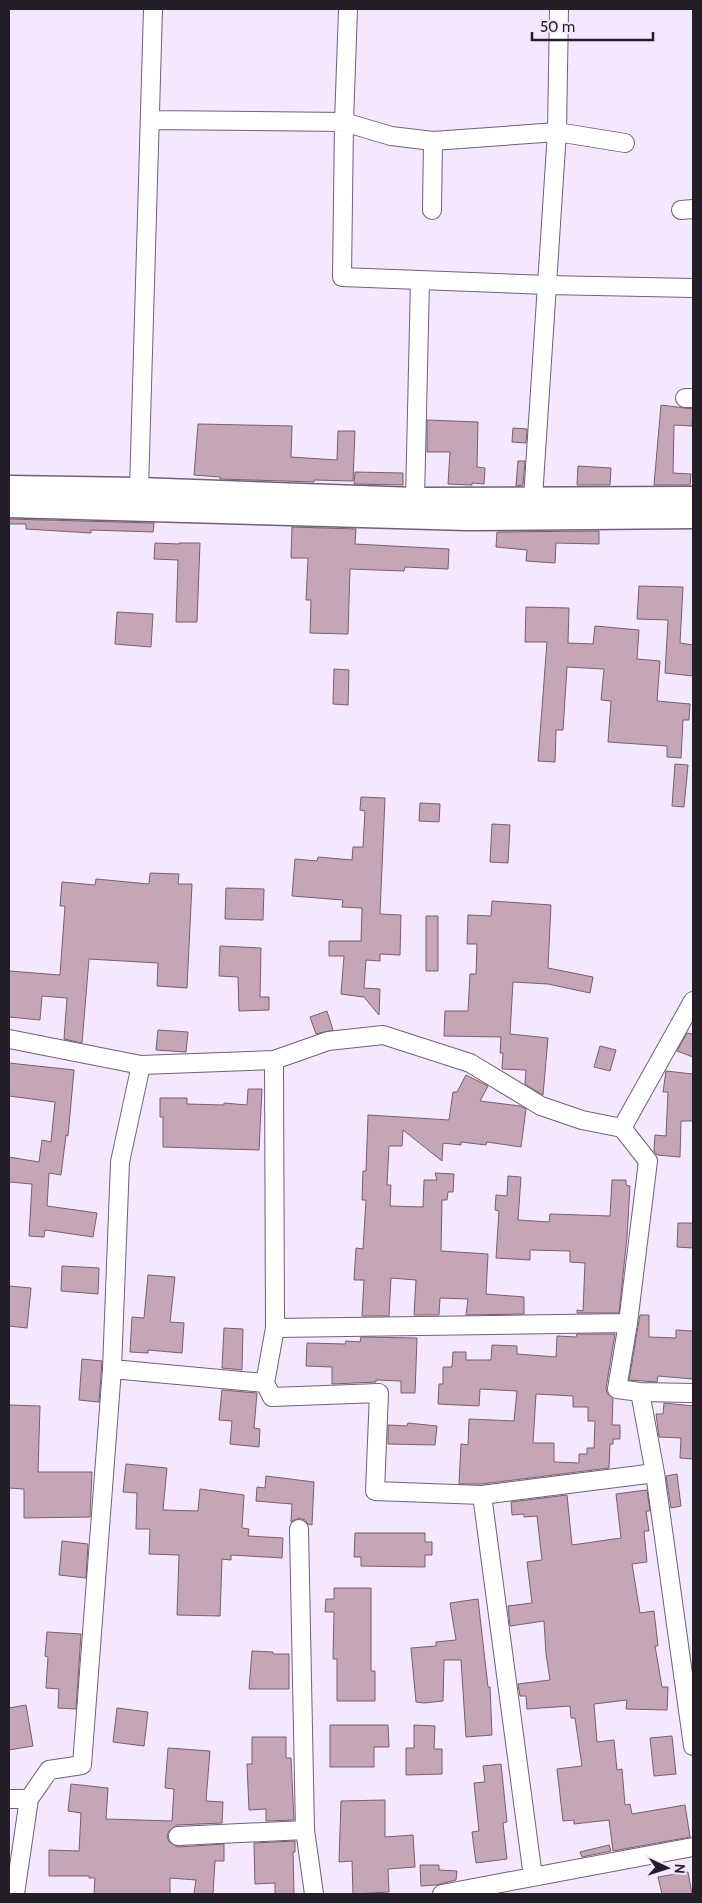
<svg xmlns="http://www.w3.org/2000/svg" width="702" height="1903" viewBox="0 0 702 1903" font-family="Cabin,sans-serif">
<rect width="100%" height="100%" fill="#f4e7fe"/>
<path fill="#c5a6b6" stroke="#7a5e6d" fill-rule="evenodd" d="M661,405L693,409L692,426L674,425L673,473L691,474L690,485H654Z
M427,420L478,422L477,467L485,468L484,484L472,483V485L448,484L450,452H427Z
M198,424L292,426L291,457L337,460L338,431H355L353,481L314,480V482L220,479V477L194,475Z
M513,428L527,429L526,443L512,442Z
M518,461H525L523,485L516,486Z
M578,466L611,468L610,485H577Z
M355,472L403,473V485L354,484Z
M9,519L154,523L153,532L91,530V533L26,529V524H9Z
M292,527L356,529L355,544L449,549L448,569L405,567L404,571L350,569L348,634L310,633L311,600H306L308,558H291Z
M599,531V544L556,543L555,563L526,561L527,550L496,547L497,532Z
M155,543L179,544V543H200L197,622H176L178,560L154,559Z
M639,586L683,587L680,643L693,645V676L665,673L668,620L637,619Z
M526,607L569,608L568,643L593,644L595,626L639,630L637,659L660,661L657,701L690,704L689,720H683L681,758L667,757V746L608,742L611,701L601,700L604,669L567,667L563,730H556L555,762L538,761L547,642H525Z
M117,612L153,614L151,647L115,644Z
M334,669L349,670L348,705L333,704Z
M675,764L688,765L684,807L672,806Z
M361,797L385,798L380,914L401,915L400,955L380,954V961L366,960L364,988L380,989L379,1015L363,996V997L341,994L344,956H329V941H361L362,908L342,907L343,900L292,896L295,859L317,861L318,857L352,860L353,847H363L365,811L360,810Z
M420,803L440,804L439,822L419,821Z
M492,824L510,825L508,863L490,862Z
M150,873L179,874L178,884H192L187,988L157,986L158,963L89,959L82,1043L64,1039L67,998L42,996L40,1020L9,1017V971L60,975L65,906H60L62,882L95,885L96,879L149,884Z
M226,888L264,889L263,920L225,919Z
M492,901L551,905L548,968L593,977L590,993L548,984L513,982L510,1034L548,1038L543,1095L525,1084L526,1070L502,1069L503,1053H500L501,1037L444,1036L445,1011H468L470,974H476L477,944H467L468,915L491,916Z
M426,916H438V971H426Z
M220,946L261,948L260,997H269V1010L239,1011L238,977L219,976Z
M327,1011L333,1030L316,1034L310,1017Z
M158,1030L188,1032L186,1052L156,1050Z
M687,1033L693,1034V1057L677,1051Z
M600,1046L616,1050L610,1071L594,1067Z
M9,1063L74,1070L68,1136L66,1135L61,1175L49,1173L47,1206L97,1213L93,1237L45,1230L44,1237L29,1236L32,1184L9,1182V1157L39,1162L42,1140L51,1142L55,1102L9,1096Z
M666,1071L693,1074V1121H681L680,1157L657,1155L654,1151L655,1135L666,1136L668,1092H663Z
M466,1075L488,1086L480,1101L520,1106L526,1109L521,1147L487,1142L486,1145L461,1142V1145L443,1143L442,1161L403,1130L402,1146H389L387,1185H391L390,1206L423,1207L424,1180H437L435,1173L454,1174L453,1192H448L447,1200H442L441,1251L488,1254L486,1294L524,1297V1314L466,1315L468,1299L440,1298L439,1315H414L416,1280L391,1278L389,1316H362L364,1280H354L356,1248L363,1249L366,1200H362L363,1171H366L368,1115L449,1120L453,1092H457Z
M248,1089H262L259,1150L163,1147V1117H160V1098H187V1104L224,1105V1103L247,1105Z
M508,1176L521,1177L518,1220L549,1222L550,1214L610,1216L612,1180H626V1185L630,1186L627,1237L619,1313H577V1310L583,1311L585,1263L570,1262V1251L530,1250V1260L496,1258L499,1211L495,1210L496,1195L507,1196Z
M678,1223H693V1248L677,1247Z
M62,1266L99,1268L98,1294L61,1291Z
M148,1275L175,1277L170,1322L184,1323L182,1353L148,1350V1353L130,1352L132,1317L144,1318Z
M9,1286L31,1288L27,1328L9,1326Z
M640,1315H649V1337L676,1338V1330L693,1331V1379L658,1376L657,1382L629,1380Z
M224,1328L243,1329L242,1370L222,1368Z
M577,1334H615L606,1388L607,1393L613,1398L612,1425H620V1439H613V1444H610L609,1468L482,1484H459L461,1444L468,1445L469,1419L514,1421L517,1391L480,1389L479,1406L438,1404L439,1384H443V1367H452L453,1352H466V1360H491L492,1345L517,1346V1354L556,1357L557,1336L576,1337ZM536,1394L573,1396V1407H588V1421H595L594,1448H587V1454H579V1463L554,1462V1443H533Z
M361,1337L417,1338L415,1393H401V1381L376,1380V1382L332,1384V1367L306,1366L307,1343L345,1344L346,1341L360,1342Z
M82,1359L102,1361L99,1402L79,1400Z
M222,1390L257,1393L254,1428L260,1429L259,1447L230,1444L232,1421L219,1420Z
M664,1403L693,1406V1459L680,1458L681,1438L659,1437L656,1414H663Z
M9,1405L40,1406L38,1472H92L90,1517L24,1518V1489L9,1488Z
M408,1423L437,1426L435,1445L388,1444V1425L407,1426Z
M126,1464L167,1468L163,1510L198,1511L200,1489L244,1495L242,1528L249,1529L248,1536L283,1538L282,1558L231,1555V1560L222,1559L220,1616L177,1615L179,1555L149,1554L150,1529H136L137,1493L123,1492Z
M677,1474L681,1506L671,1508L666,1476Z
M266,1476L314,1482L312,1525L308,1524L305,1520L299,1518L291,1522L292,1504L256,1501L257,1487L265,1488Z
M647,1490L650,1511H646L649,1531H644L647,1562L632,1564L640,1613L654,1611L658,1646H655L662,1687H668L667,1710L626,1709L627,1700L594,1704L597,1742L614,1740L617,1770L622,1769L625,1805L630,1804L632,1814L685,1805L690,1837L613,1851L609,1820L574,1824V1820L563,1821L557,1769L582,1766L575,1718H571L570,1706L527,1709L526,1696H520L518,1684L550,1680L546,1654L544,1621L510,1626L508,1606L532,1603L527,1562L542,1560L537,1516L524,1517V1514L512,1515L511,1502L567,1495L572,1545L621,1538L616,1494Z
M355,1533H425V1542H432V1555H425V1567L361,1566V1557H354Z
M62,1541L88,1544L86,1578L59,1575Z
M334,1588H371V1671H375V1701H337V1659H333L334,1612H325L326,1599H334Z
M478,1599L488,1687H490L492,1735L466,1737L461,1660H444L443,1701L424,1703L416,1702L411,1648L436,1646V1642L456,1640L450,1603Z
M47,1632L81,1634L76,1709L58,1708L59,1689L46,1688L48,1657L45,1656Z
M252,1651L273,1652V1654H289V1689H249Z
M26,1705L33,1746L9,1750V1708Z
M117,1708L148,1712L144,1746L113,1742Z
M330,1725H388L389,1747H374V1767H330Z
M414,1725L435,1726L434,1749H442V1774L406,1775V1748H414Z
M672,1736L676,1774L654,1776L650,1738Z
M252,1737H286V1758H291L294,1820L266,1821V1809L249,1810L247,1764H252Z
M168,1748L210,1751L206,1801L223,1802L222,1823L177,1825L169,1831L167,1836L169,1842L178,1847L224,1844V1861H215L213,1894H194L196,1880L170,1878V1894H94L95,1878H89V1876H49V1850L79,1851L81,1813L68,1811L71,1784L108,1788L106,1819L172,1821L174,1789L165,1788Z
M501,1764L507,1822L503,1823L507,1859L476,1863L472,1832L479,1831L474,1783L485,1782L483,1766Z
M385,1800V1837L413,1835L415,1867L388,1869L389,1892L353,1894L352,1861L339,1862L341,1801Z
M295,1841V1852H293L294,1894H275V1883L255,1884L254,1843Z
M609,1845L611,1851L582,1857L580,1852Z
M420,1865H439V1870L457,1871L456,1880L436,1885L421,1886Z
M688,1872L692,1894H662L658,1877Z"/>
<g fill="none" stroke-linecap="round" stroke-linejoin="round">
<defs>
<path id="minor" d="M348,9L344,122L342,277L547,285L693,288
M150,120L344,122L391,136L433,141L557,132L625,143
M432,210L433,141
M681,210L693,209
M685,398H693
M139,489L153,9
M533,498L557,132L559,9
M415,499L420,281
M9,1039L141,1065L274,1060L328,1041L383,1035L470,1063L541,1106L582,1120L622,1128L693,1001
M622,1128L648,1161L628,1323L617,1389L640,1392L693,1393
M275,1328L628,1323
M112,1369L265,1383L275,1328L274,1060
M265,1383L272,1397L379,1393L375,1491L482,1495L655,1473
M640,1392L655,1473L693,1746
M482,1495L533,1877
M299,1529L305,1830L314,1894
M9,1799H29
M178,1836L305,1830
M15,1894L29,1799L49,1770L82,1765L112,1369L120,1162L141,1065
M442,1894L693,1847"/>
<path id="major" d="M9,487L139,489L415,499L693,498
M9,506L468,519L693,517"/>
</defs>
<use href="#minor" stroke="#706179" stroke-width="20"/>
<use href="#major" stroke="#706179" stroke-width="25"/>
<use href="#minor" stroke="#fff" stroke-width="18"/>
<use href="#major" stroke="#fff" stroke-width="22"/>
</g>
<rect width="702" height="1903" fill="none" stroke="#241e28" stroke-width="20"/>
<g transform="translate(667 1868) rotate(94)" stroke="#f4e7fe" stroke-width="4" paint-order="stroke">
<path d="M0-4L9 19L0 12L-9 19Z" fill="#241e28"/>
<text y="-8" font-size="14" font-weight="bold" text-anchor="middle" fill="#241e28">N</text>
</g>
<path d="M532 32v8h121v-8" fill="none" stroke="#241e28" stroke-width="2.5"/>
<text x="540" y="32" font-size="15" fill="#241e28" stroke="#f4e7fe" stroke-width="4" paint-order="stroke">50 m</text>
</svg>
